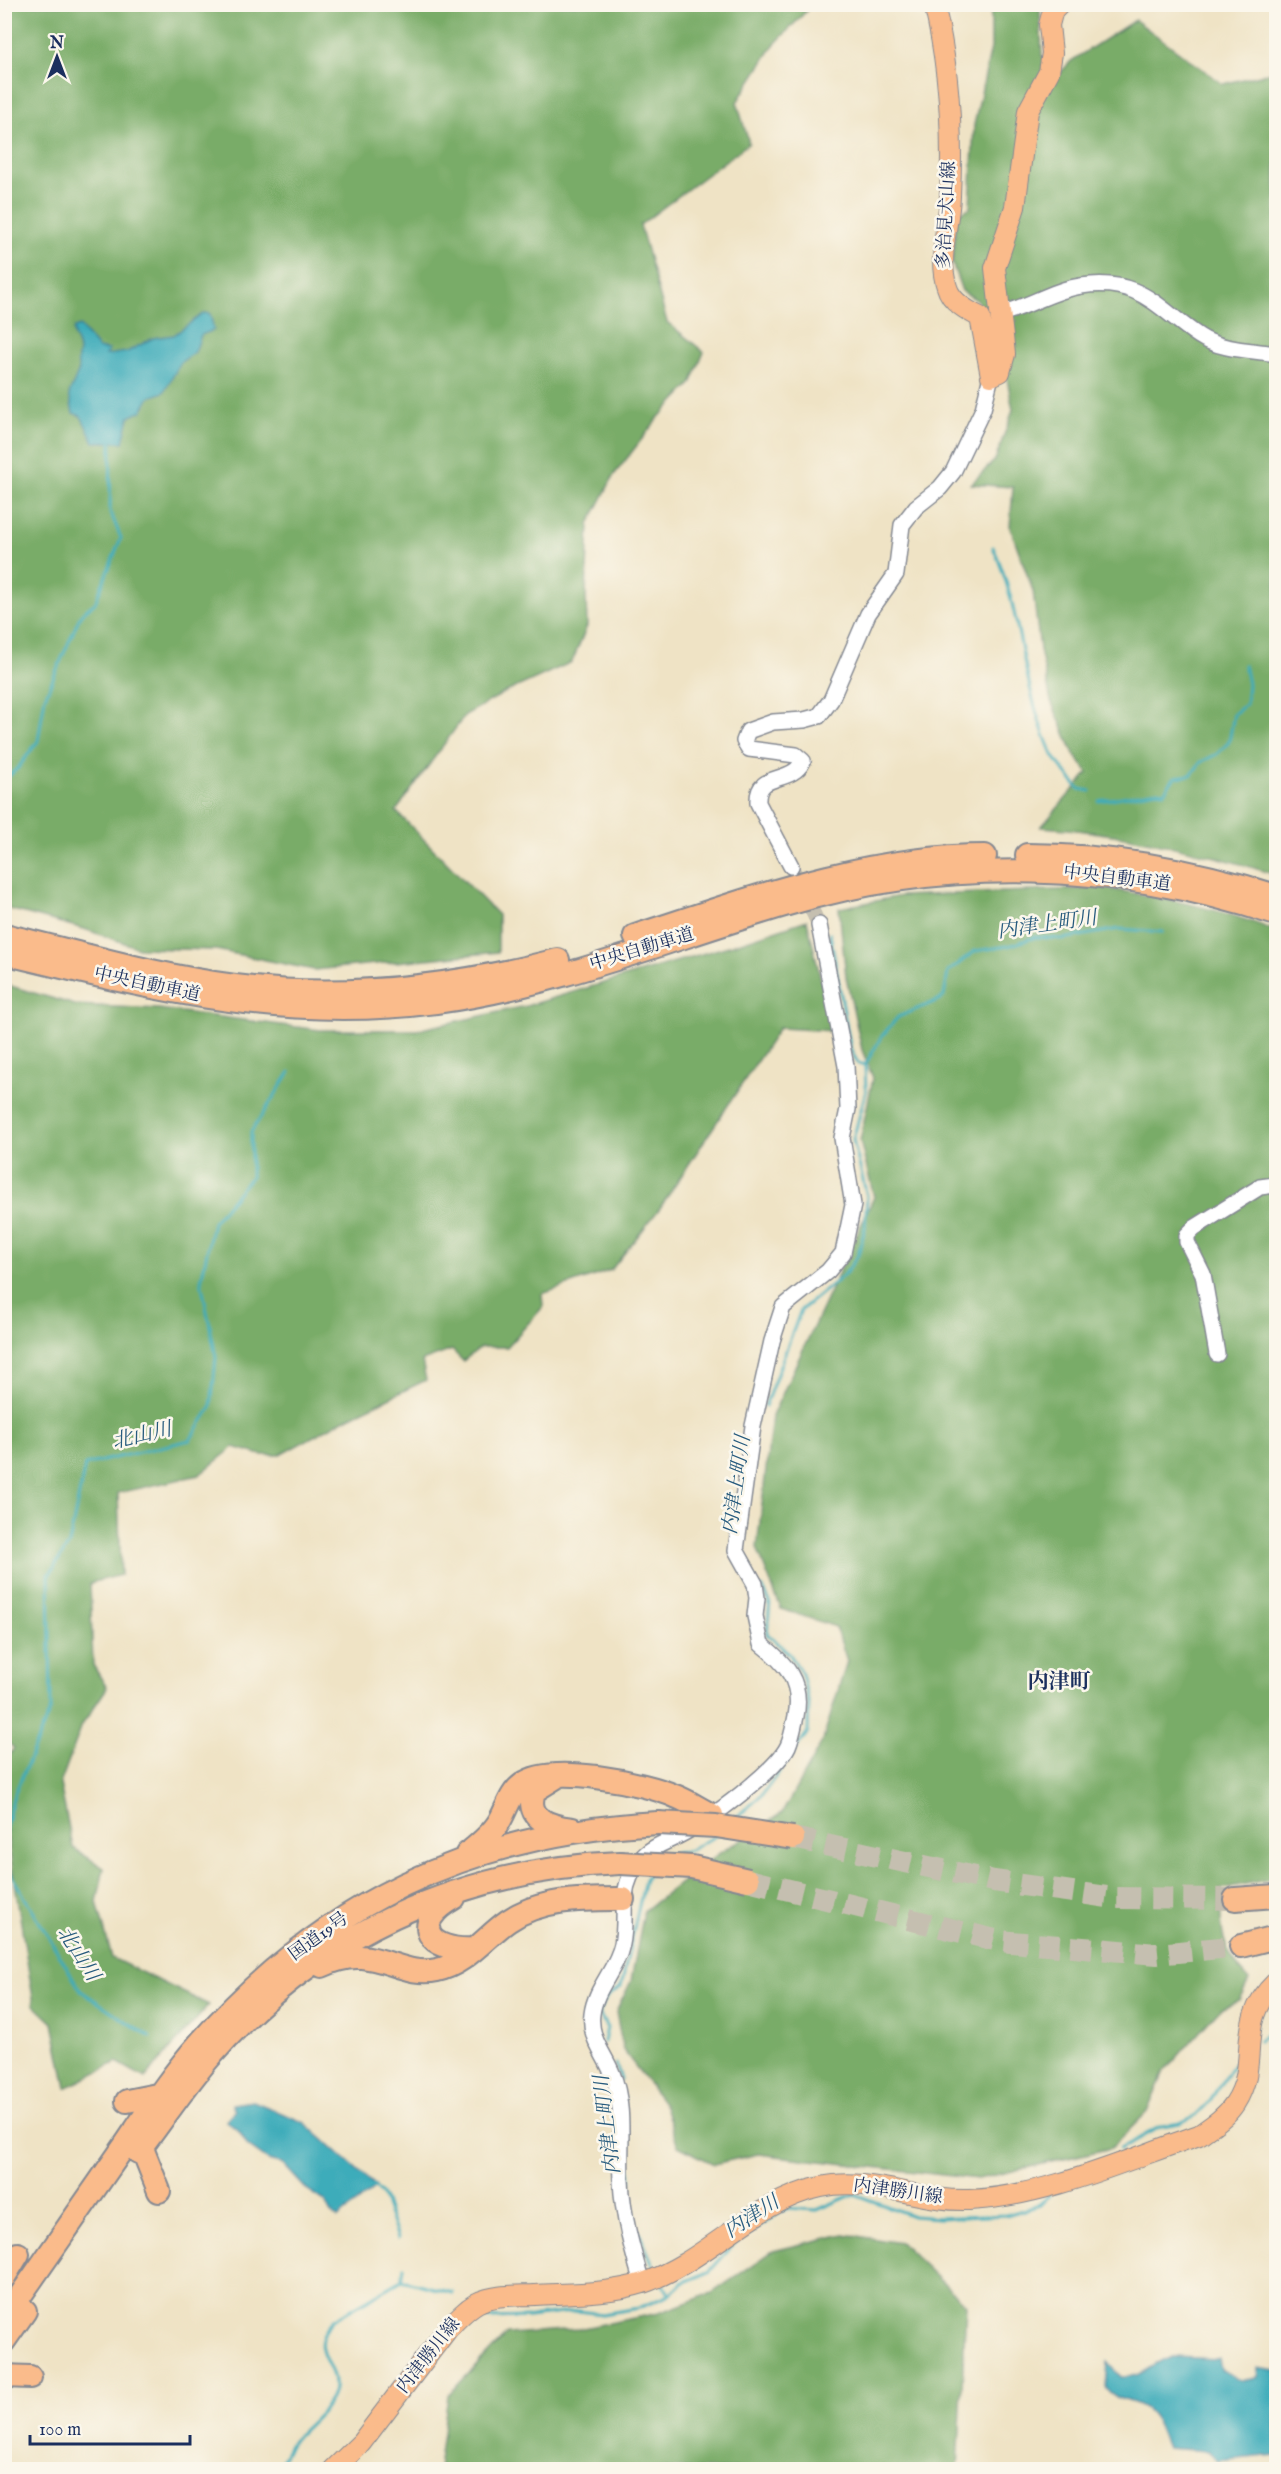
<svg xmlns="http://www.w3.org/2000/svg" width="1281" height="2474" viewBox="0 0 1281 2474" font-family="'IM FELL English','Noto Serif JP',serif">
<rect width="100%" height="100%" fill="#fbf7ec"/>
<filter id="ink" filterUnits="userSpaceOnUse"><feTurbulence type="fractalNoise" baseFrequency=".0167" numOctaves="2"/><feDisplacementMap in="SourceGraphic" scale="12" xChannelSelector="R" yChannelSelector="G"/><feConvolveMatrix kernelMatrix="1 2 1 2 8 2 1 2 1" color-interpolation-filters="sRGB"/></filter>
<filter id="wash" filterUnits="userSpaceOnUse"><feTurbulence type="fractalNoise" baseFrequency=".008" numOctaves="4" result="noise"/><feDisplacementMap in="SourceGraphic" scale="24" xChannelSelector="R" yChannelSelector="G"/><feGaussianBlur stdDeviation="1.35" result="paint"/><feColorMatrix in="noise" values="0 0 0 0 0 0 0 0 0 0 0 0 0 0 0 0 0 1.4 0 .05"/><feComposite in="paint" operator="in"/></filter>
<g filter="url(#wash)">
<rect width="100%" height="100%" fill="#efe3c5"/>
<path fill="#79ac67" stroke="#4a6e62" stroke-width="1.5" d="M5,5H812L773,46L737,102L749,143L640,225L667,322L704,352L691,384L659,417L614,475L589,524L586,594L587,626L572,662L506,692L465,715L396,811L498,915V952L314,970L216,950L139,948L84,929L5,908Z
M991,5H1042L1040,9L1042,56L1060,73L1071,61L1135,20L1223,84L1276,71V875C1206,852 1115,831 1041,827L1088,773L1074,754L1051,701L1040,650L1033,591L1010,527L1013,487L971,484L995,460L1013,410L1001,347L977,300L962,291L952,263L957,214L970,208L974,125L991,48Z
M1104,888C1163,898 1221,908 1276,931V1878L1221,1889C1220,1928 1220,1951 1249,1980L1239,2001L1220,2009L1164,2072L1147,2112L1111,2148L978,2179L758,2154L714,2164L678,2146L664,2104L623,2050L616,2012L631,1981L644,1911L718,1854L782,1813L823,1740L847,1661L836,1627L781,1609L757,1548L772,1416L874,1197L860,1141L873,1078L862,1050L846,977L839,908L901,896Z
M807,920L833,1031L779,1028L660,1208L611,1270L542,1294L543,1307L507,1347H481L463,1361L452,1350L422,1361L426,1380L341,1421L280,1455H261L234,1447L199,1475L118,1493L121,1575L90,1583L93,1665L107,1688L82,1725L60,1784L73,1848L104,1868L97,1902L112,1958L209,2005L145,2078L117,2062L66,2088L53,2023L34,2005L5,1822V1762L14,1748L4,1740V984L75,1005L159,1009L320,1030H417L526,1006L732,945Z
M844,2234L901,2243L966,2305L958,2469H438L448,2395L507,2334L578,2329L659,2313L712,2293L773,2251Z"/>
<path fill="#3dacba" stroke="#2c6e8c" stroke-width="1.5" d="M204,313L210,314L214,330L201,335L195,352L181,362L164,392L150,397L142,411L129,417L123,442H94L81,416L73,413L69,394L79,370C76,362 78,358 79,351C79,342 71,337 74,328L80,326L98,348L109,350L106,355L127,352L153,338L174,335Z
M253,2101L305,2123L376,2187L338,2218L330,2212L325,2201L305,2188L283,2164L268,2160L248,2146L239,2131L226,2121L235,2111L232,2104Z
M1173,2357L1219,2359L1221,2370C1233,2378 1244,2384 1257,2377L1258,2368L1276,2371V2455L1217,2461L1208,2451L1167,2448C1161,2434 1156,2412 1139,2405C1126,2399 1115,2400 1106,2388L1108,2362L1121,2377C1146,2377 1152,2363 1173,2357Z"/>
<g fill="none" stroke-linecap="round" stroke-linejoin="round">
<path stroke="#3dacba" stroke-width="3" d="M993,547C1022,610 1021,683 1049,747C1055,762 1069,776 1079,789L1091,791
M4,780L18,768L38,741L45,697L81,614L95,603L121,538L110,511L111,442
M1099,801L1157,791L1164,792L1175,777L1191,775L1201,762L1217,754L1229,742L1234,714L1246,704L1248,684L1244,665
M830,934L851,1051L858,1063L865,1065
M765,1406L801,1310L845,1274L858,1255L865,1228L867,1196L853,1140L866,1091L865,1065L882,1036L898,1017L941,999L944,996L948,972L975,951L1008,946L1036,937L1062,939L1119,929L1163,932
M733,1820L762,1795L808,1732L809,1703L802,1674L789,1653L767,1634L770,1602L762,1587
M4,1834L13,1798L51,1708L49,1575L69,1544L85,1465L190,1440L211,1408L216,1357L201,1281L213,1222L251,1177V1132L290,1072
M669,1855L690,1850L715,1836
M4,1863L81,1991L150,2037
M1259,2041L1276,2028
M604,2042L607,2028L599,2013L607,1996L621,1987L645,1879L649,1874
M616,2064L621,2080
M1120,2149L1161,2126L1180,2123L1196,2115L1209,2102L1234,2063
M628,2152L630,2183
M373,2186L382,2194L398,2238
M638,2230L654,2267
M402,2280L404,2267
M663,2285L669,2295
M488,2318L529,2317L579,2311L602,2314L639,2308L669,2295L682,2283L709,2272L735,2243L787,2208L817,2210L854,2194L913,2216L939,2218L1006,2215L1040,2205L1049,2195
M276,2470C282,2459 288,2447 295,2438C307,2424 333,2406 334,2388C336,2361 305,2351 333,2320L402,2280L453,2293"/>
</g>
</g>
<g filter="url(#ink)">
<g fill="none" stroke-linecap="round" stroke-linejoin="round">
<path stroke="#c5bfb0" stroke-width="15" stroke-dasharray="15 8" stroke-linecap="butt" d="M791,866L819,925"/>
<path stroke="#c5bfb0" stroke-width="22" stroke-dasharray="22 11" stroke-linecap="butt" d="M793,1838L994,1881L1115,1898L1235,1899
M748,1880L999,1941L1157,1954L1241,1946"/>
<defs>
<path id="minor" d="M999,314C1027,308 1052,290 1081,286C1140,277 1157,308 1199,336C1218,349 1247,350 1270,353L1276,351
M791,866L758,803C756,770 791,786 803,761L796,755L749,749L744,741L748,731L773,722L804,720L819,716L831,700L868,614L896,574L902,525L916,507L940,488L953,472L983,409L991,376
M1217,1354L1203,1274L1187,1242V1235L1194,1228L1260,1187L1275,1185L1276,1188
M642,2283C632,2249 623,2217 621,2181C619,2147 626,2106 612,2073C604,2053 589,2038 592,2014C595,1988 617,1969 622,1944C627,1921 620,1899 630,1877C643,1847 658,1847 684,1833C709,1820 776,1771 788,1746C792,1737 794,1725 796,1716C803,1681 785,1663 761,1644L755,1616L757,1598L755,1584L736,1550L753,1426L772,1341L783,1307L828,1271L843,1253L853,1205L842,1138L848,1109L846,1066L819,925"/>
<path id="major" d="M934,4C949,66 953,133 950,196C949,226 937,258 947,287C951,302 968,311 980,317L991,376L1000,372L1005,354L995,268L1015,207L1028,111L1049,72L1052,53L1049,25L1053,10L1059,4
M333,2470L361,2443L447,2330C456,2320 465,2310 477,2303C495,2294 516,2296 535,2295C571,2293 608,2294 643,2283C708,2261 753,2201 821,2187C872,2176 919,2202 969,2200C1045,2197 1128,2159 1199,2135C1212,2126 1226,2117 1235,2103C1262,2061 1233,2023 1276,1982"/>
<path id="highway" d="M1027,855C1112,855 1195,870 1276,896
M4,935C81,953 157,976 235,986C344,1000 452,987 558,960
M635,936C749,899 864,856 985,856
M4,953C153,989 282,1022 436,1002C557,986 672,938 788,904C949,856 1118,862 1276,914
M555,1778L534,1791C525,1820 550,1826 572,1829
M467,1854C478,1845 491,1835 499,1822C507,1809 510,1793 523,1784C551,1763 645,1783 675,1796C688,1801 700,1809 712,1815
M454,1898C408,1924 429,1952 474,1949
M1235,1899L1276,1896
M1241,1946L1276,1937
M322,1966C373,1940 398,1979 437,1970C466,1964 485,1937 508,1921C542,1898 584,1899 623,1899
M127,2101L162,2094
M142,2148L159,2191
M138,2152C162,2121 184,2087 209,2058C314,1935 460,1869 620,1863
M4,2277L18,2254
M4,2319C43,2263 82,2207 121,2151C145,2116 169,2078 198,2045C322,1903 470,1833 658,1823
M4,2341L25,2311
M4,2376L30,2377"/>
</defs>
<use href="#minor" stroke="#858992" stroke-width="18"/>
<use href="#major" stroke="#858992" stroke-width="22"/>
<use href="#highway" stroke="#858992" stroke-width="26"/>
<use href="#minor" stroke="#fff" stroke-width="15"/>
<use href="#major" stroke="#fabb8b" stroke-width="20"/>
<use href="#highway" stroke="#fabb8b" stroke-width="22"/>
<defs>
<path id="highway-bridge" d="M658,1823L716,1826L793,1838
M620,1863L692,1867L748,1880"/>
</defs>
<use href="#highway-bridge" stroke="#858992" stroke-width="26" stroke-linecap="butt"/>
<use href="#highway-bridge" stroke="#fabb8b" stroke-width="22"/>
</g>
</g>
<g text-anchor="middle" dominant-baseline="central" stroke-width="5" stroke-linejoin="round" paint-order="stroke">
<g font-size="18" fill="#1b2f5e" stroke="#fbf7ec">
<text transform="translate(947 215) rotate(-87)">多治見犬山線</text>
<text transform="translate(1117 879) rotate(7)">中央自動車道</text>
<text transform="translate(642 950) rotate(-17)">中央自動車道</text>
<text transform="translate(147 985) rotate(12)">中央自動車道</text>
<text transform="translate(319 1937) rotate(-36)">国道19号</text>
<text transform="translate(898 2192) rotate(8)">内津勝川線</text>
<text transform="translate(429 2356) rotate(-52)">内津勝川線</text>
</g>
<g font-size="20" font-style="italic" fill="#275b7e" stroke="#fbf7ec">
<text transform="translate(1047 925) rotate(-8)">内津上町川</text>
<text transform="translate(142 1436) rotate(-13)">北山川</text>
<text transform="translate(737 1485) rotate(-82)">内津上町川</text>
<text transform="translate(78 1954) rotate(57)">北山川</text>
<text transform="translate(608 2125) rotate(-97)">内津上町川</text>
<text transform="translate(752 2217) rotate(-33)">内津川</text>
</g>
<g font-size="21" font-weight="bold" fill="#1b2f5e" stroke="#fbf7ec">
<text x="1059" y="1682">内津町</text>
</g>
</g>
<rect width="1281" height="2474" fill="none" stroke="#fbf7ec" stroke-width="24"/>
<g transform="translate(57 57)" stroke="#fbf7ec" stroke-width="4.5" paint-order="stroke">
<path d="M0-4.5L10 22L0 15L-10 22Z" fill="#1b2f5e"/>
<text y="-9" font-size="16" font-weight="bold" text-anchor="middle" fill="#1b2f5e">N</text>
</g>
<path d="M30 2435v9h160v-9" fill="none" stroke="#1b2f5e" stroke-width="3"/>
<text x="39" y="2435" font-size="18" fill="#1b2f5e" stroke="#fbf7ec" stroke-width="4.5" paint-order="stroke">100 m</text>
</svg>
